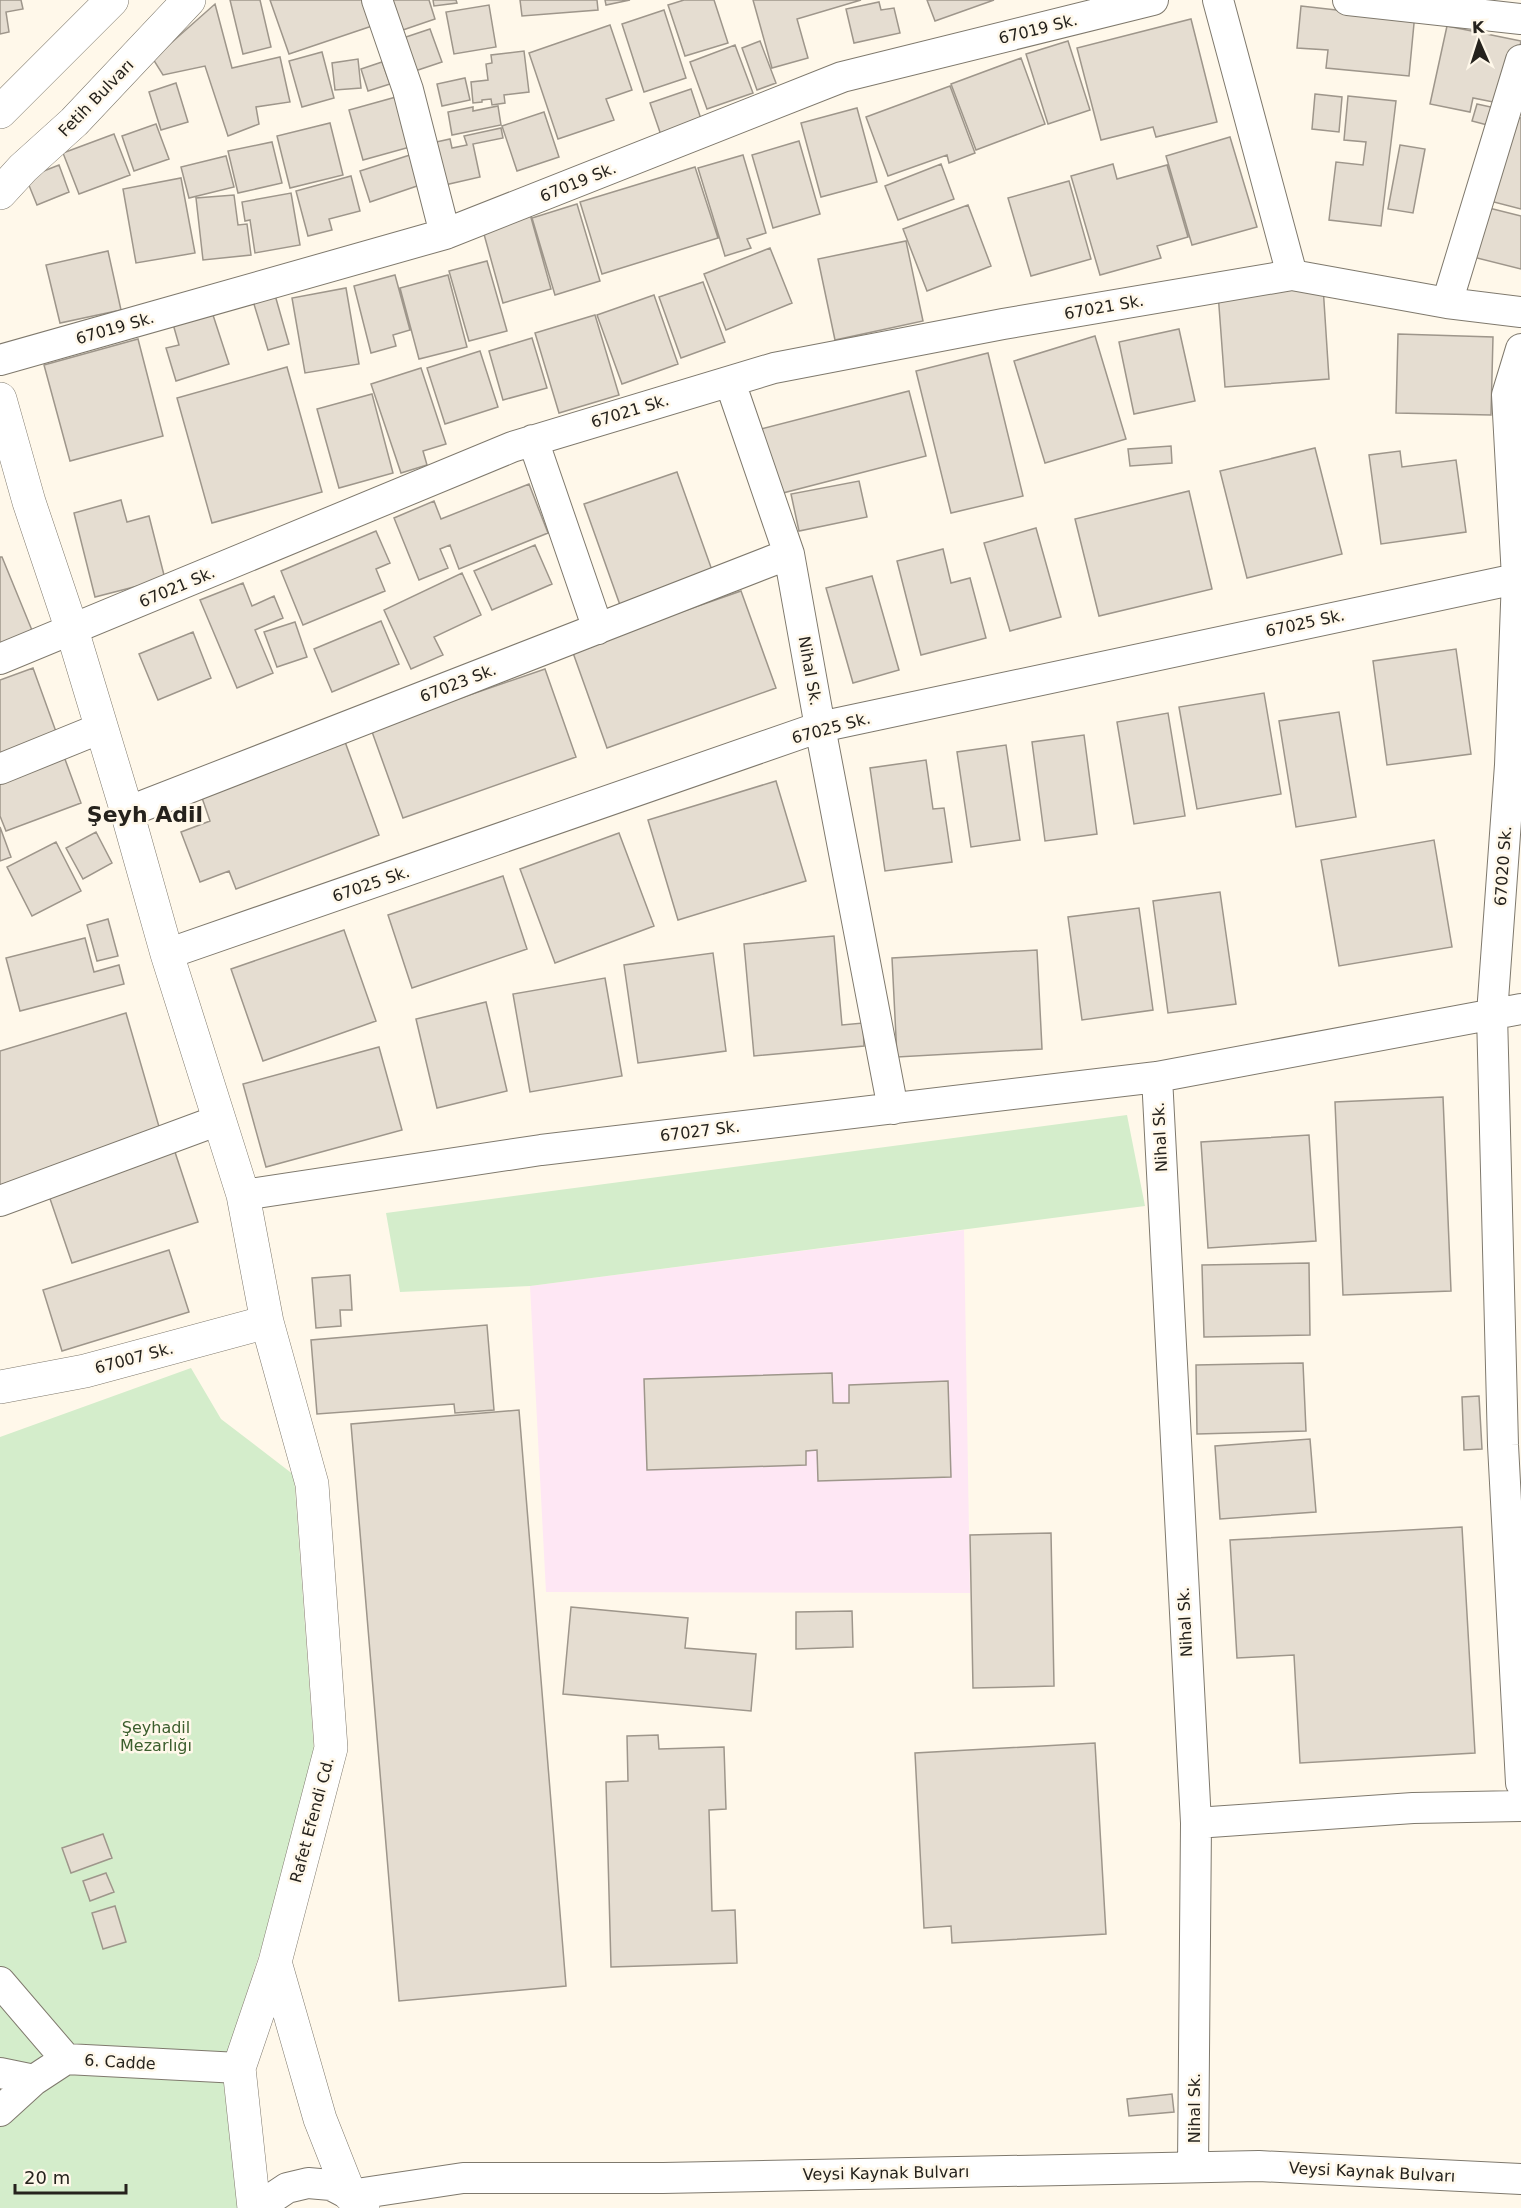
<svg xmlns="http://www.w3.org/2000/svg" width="1521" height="2208" viewBox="0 0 1521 2208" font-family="'DejaVu Sans',sans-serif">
<rect width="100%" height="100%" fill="#fff8ea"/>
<path fill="#fee7f4" d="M964,1230L970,1593L546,1592L530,1286Z"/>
<path fill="#d4edcb" d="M1127,1115L1145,1206L530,1286L400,1292L386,1213Z
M191,1368L221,1419L294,1475L314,1750L262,1946L222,2068L238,2208H0V1437Z"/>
<path fill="#e5ddd1" stroke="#9e968b" stroke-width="1.5" d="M0,0H21L23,9L6,12L9,32L0,34Z
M230,0H260L271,47L243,54Z
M270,0H367L375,25L289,54Z
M387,0H429L435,19L397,32Z
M433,0H456L457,3L434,6Z
M520,0H597L598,10L522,16Z
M605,0H630L606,5Z
M684,0H714L728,43L685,56L668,5Z
M753,0H861L797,19L808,58L772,68Z
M927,0H994L935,21Z
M879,2L881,10L894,8L900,33L854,43L846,9Z
M215,4L232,68L280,57L290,102L256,107L259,124L228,136L205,66L163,75L153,59Z
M489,5L496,47L454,54L446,12Z
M1301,6L1363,13H1415L1409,76L1326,68L1328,50L1297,48Z
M664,10L686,78L644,92L622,24Z
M1191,19L1217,122L1156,137L1153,127L1101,140L1077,48Z
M610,25L632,90L606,99L614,120L558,139L529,53Z
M1447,26L1521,41L1513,81L1503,104L1473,98L1470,112L1430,104Z
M430,29L442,62L409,73L397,40Z
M760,41L776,83L757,90L742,48Z
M1068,41L1090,110L1048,124L1026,54Z
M735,45L753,93L707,109L690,62Z
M524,51L529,92L504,95L505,103L492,105L491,99L482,100V102L473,103L471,82L488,80L486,64L492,63L491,55Z
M322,52L334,98L302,107L289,61Z
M1021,58L1045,124L976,150L951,84Z
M358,59L361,88L335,90L332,63Z
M382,62L390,84L368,91L361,69Z
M465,78L470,100L442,106L437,84Z
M176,83L188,122L161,130L149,92Z
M950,86L975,153L949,163L947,155L888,176L866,117Z
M691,89L704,128L663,141L650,103Z
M1315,94L1342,97L1339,132L1312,129Z
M1348,96L1396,101L1381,226L1329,220L1336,162L1363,165L1366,142L1344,140Z
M396,97L410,147L363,160L349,110Z
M1477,104L1500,109L1495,127L1472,121Z
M498,106L501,125L452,135L448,112L473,107V111Z
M857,108L877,182L821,197L801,123Z
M544,112L559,157L517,171L502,126Z
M1511,116L1521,118V209L1490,201Z
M330,123L343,175L290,188L277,136Z
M156,124L169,159L134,171L122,136Z
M501,128L503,138L473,144L480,177L436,187L427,144L450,139L452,148L467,145L464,136Z
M114,134L130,175L79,194L63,153Z
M1230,137L1257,227L1192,245L1166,156Z
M799,141L820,214L773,228L752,155Z
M272,142L282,183L238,193L228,151Z
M1400,145L1425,149L1413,213L1388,209Z
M413,154L423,184L370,202L360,171Z
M743,155L766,233L747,239L751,248L725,256L698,168Z
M226,156L234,187L189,198L181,167Z
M941,164L954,199L898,220L885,186Z
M1113,164L1117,179L1167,165L1188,237L1157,246L1161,258L1100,275L1071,176Z
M59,165L69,192L37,205L26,178Z
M695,167L718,238L602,274L580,202Z
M351,176L360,211L329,219L332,230L308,236L296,191Z
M181,178L195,253L136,263L123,189Z
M1069,181L1091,259L1031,276L1008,198Z
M291,193L300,245L255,253L250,220L245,221L242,202Z
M234,195L238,225L247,224L251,255L203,260L196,198Z
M577,204L600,281L555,295L532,218Z
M968,205L991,266L927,291L903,229Z
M1481,206L1521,216V269L1469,256Z
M530,214L551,289L503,303L482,227Z
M906,241L923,321L835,340L818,259Z
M770,248L792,303L726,330L704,274Z
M108,251L121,310L60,323L46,265Z
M487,261L507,331L469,341L449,271Z
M395,275L410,330L393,335L396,346L371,353L354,286Z
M448,275L467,347L419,359L400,288Z
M703,282L725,342L681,358L659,297Z
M1323,286L1329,379L1225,387L1218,293Z
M346,288L359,364L305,373L292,298Z
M275,295L289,344L268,350L253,301Z
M654,295L678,364L622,384L597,315Z
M212,312L229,364L176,381L166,348L179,345L173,324Z
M595,315L619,395L559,413L535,333Z
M1179,329L1195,401L1134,414L1119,342Z
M1398,334L1493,337L1491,415L1396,413Z
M1095,336L1126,439L1045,463L1014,361Z
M532,338L547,388L503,400L489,351Z
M138,339L163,436L70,461L44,365Z
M480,351L498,407L445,424L427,368Z
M988,353L1023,496L951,513L916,371Z
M287,367L322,492L212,523L177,398Z
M421,368L446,444L423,451L427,465L401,473L371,384Z
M909,391L926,456L779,494L761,429Z
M372,394L393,473L339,488L317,409Z
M1171,446L1172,463L1130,466L1128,449Z
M1315,448L1342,554L1247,578L1220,471Z
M1400,451L1402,467L1456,460L1466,532L1381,544L1369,455Z
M677,472L713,573L620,605L584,504Z
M859,481L867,517L799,531L791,494Z
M529,484L548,533L459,569L450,545L440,549L448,568L419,580L394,518L434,501L441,519Z
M1189,491L1212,589L1099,616L1075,519Z
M121,500L127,522L149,516L165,579L95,597L74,513Z
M1036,528L1061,617L1010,631L984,543Z
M376,531L390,563L376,569L385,591L303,625L281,571Z
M535,545L552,584L492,610L474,571Z
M943,549L951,583L970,578L986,638L921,655L897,561Z
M0,557H2L36,640L0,654Z
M462,573L481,615L434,637L443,655L411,669L384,610Z
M872,576L899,670L853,683L826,588Z
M243,583L252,606L274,596L283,618L255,630L273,673L237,688L200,600Z
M741,591L776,688L607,748L572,650Z
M381,621L399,664L332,692L314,649Z
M295,622L307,657L277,667L264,632Z
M193,632L211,678L158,700L139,654Z
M1456,649L1471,754L1387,765L1373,661Z
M33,668L59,740L0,762V680Z
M545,669L576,757L403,818L371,729Z
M1264,693L1281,794L1197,809L1179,707Z
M1339,712L1356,817L1296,827L1279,721Z
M1168,713L1185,816L1134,824L1117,722Z
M1084,735L1097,834L1045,841L1032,742Z
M344,739L379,835L236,889L229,871L200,882L181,832L210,821L200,792Z
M1006,745L1020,840L971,847L957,752Z
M62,751L81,803L6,831L0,816V775Z
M926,760L933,809L944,808L952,862L885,871L870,768Z
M776,781L806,881L678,920L648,820Z
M0,827L11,857L0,861Z
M96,832L112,863L83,879L66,848Z
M619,833L654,926L555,963L520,869Z
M1434,840L1452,947L1339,966L1321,860Z
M56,842L81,891L32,916L7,867Z
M503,876L527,949L412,988L388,915Z
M1220,892L1236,1004L1168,1013L1153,901Z
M1139,908L1153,1010L1082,1020L1068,917Z
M108,919L118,956L97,961L87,925Z
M344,930L376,1021L263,1061L231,969Z
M834,936L842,1025L863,1023L864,1046L754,1056L744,944Z
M85,938L94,972L119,965L124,984L20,1011L6,958Z
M1037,950L1042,1049L897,1057L892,958Z
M713,953L726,1051L638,1063L624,965Z
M605,978L622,1076L530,1092L513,994Z
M486,1002L507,1091L437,1108L416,1019Z
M126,1013L162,1137L0,1185V1051Z
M379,1047L402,1130L266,1167L243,1084Z
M1443,1097L1451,1291L1343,1295L1335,1102Z
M1309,1135L1316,1241L1208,1248L1201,1142Z
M173,1146L198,1222L72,1263L46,1187Z
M169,1250L189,1312L62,1351L43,1290Z
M1309,1263L1310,1335L1204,1337L1202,1265Z
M350,1275L352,1310H340L341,1326L316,1328L312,1278Z
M487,1325L494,1410L455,1413L454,1404L317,1414L311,1340Z
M1303,1363L1306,1431L1197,1434L1196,1365Z
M832,1373L833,1403H849V1385L948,1381L951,1477L818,1481L817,1450L806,1451V1465L647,1470L644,1379Z
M1479,1396L1482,1449L1464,1450L1462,1397Z
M519,1410L566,1986L399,2001L351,1424Z
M1310,1439L1316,1512L1220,1519L1215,1446Z
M1462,1527L1475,1753L1300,1763L1294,1655L1237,1658L1230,1540Z
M1051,1533L1054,1686L973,1688L970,1535Z
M571,1607L688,1618L685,1648L756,1654L751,1711L563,1694Z
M852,1611L853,1647L796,1649V1612Z
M658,1735L659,1749L724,1747L726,1809L709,1810L712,1911L735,1910L737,1963L611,1967L606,1782L628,1781L627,1736Z
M1095,1743L1106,1934L952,1943L951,1926L924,1928L915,1753Z
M103,1834L112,1858L71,1873L62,1848Z
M106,1873L114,1892L90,1901L83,1881Z
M115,1906L126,1942L103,1949L92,1913Z
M1172,2094L1174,2112L1129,2116L1127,2099Z"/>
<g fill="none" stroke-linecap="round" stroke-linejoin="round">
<defs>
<path id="street" d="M377,0L408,90L445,234
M1218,0L1292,275
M1348,0L1521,19
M1447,303L1521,60
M1521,349L1507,395L1517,578L1510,765L1492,1014L1503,1445L1521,1783
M0,360L445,234L842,77L1153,0
M730,382L789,554L820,727L893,1109
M533,440L598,629
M0,659L512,447L774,368L1003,324L1292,275L1447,303L1521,312
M0,769L101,728
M127,812L789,554
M167,954L820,727L1521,578
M1157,1077L1196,1823L1193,2167
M243,1195L541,1150L1157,1077L1521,1009
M0,1201L219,1120
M1196,1823L1413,1808L1521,1806
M0,1982L66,2059L239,2068
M0,2073L34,2080L66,2059
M0,2111L34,2080
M263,2208L269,2200L287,2188L308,2183L331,2185L350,2195L463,2178H663L1259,2166L1521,2179"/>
<path id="secondary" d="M0,112L112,0
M0,193L23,168L74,122L189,0
M0,399L29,502L72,630L127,812L167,954L243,1195L267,1322L312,1484L331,1748L275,1962L239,2068L254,2208
M0,1387L85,1371L267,1322
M275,1962L320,2119L350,2195L363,2208"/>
</defs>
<use href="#street" stroke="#7f796d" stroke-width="32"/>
<use href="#secondary" stroke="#7f796d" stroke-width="34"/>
<use href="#street" stroke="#fff" stroke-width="30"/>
<use href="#secondary" stroke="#fff" stroke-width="33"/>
</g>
<g text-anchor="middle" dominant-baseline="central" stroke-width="5" stroke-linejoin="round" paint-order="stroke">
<g font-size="16" fill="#25221d" stroke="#fff8ea">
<text transform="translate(1038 29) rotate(-14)">67019 Sk.</text>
<text transform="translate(96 98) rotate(-46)">Fetih Bulvarı</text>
<text transform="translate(578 182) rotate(-22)">67019 Sk.</text>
<text transform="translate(1104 307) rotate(-10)">67021 Sk.</text>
<text transform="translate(115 328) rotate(-16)">67019 Sk.</text>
<text transform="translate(630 411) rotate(-17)">67021 Sk.</text>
<text transform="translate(177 587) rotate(-23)">67021 Sk.</text>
<text transform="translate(1305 623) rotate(-12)">67025 Sk.</text>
<text transform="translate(810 671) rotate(80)">Nihal Sk.</text>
<text transform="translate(458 683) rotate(-21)">67023 Sk.</text>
<text transform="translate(831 728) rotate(-15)">67025 Sk.</text>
<text transform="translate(1503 866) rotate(-86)">67020 Sk.</text>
<text transform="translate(371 884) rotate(-19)">67025 Sk.</text>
<text transform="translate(700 1131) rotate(-7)">67027 Sk.</text>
<text transform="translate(1160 1137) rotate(-93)">Nihal Sk.</text>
<text transform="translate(134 1358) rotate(-15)">67007 Sk.</text>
<text transform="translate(1185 1622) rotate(-93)">Nihal Sk.</text>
<text transform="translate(312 1820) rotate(-75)">Rafet Efendi Cd.</text>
<text transform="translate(120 2062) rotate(3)">6. Cadde</text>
<text transform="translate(1194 2108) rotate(-90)">Nihal Sk.</text>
<text transform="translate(1372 2172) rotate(3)">Veysi Kaynak Bulvarı</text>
<text transform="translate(886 2173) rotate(-1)">Veysi Kaynak Bulvarı</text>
</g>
<g font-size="16" fill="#3b5e2d" stroke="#fff8ea">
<text x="156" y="1727">Şeyhadil<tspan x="156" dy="18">Mezarlığı</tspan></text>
</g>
<g font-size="22" font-weight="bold" fill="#25221d" stroke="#fff8ea">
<text x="145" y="814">Şeyh Adil</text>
</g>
</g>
<g transform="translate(1479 42) rotate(357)" stroke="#fff8ea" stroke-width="4.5" paint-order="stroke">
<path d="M0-4.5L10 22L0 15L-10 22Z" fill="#25221d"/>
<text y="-9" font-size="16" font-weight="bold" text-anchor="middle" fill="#25221d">K</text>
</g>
<path d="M15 2184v9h111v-9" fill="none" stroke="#25221d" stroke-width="3"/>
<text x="24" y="2184" font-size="18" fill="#25221d" stroke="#fff8ea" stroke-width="4.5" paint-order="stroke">20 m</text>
</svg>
